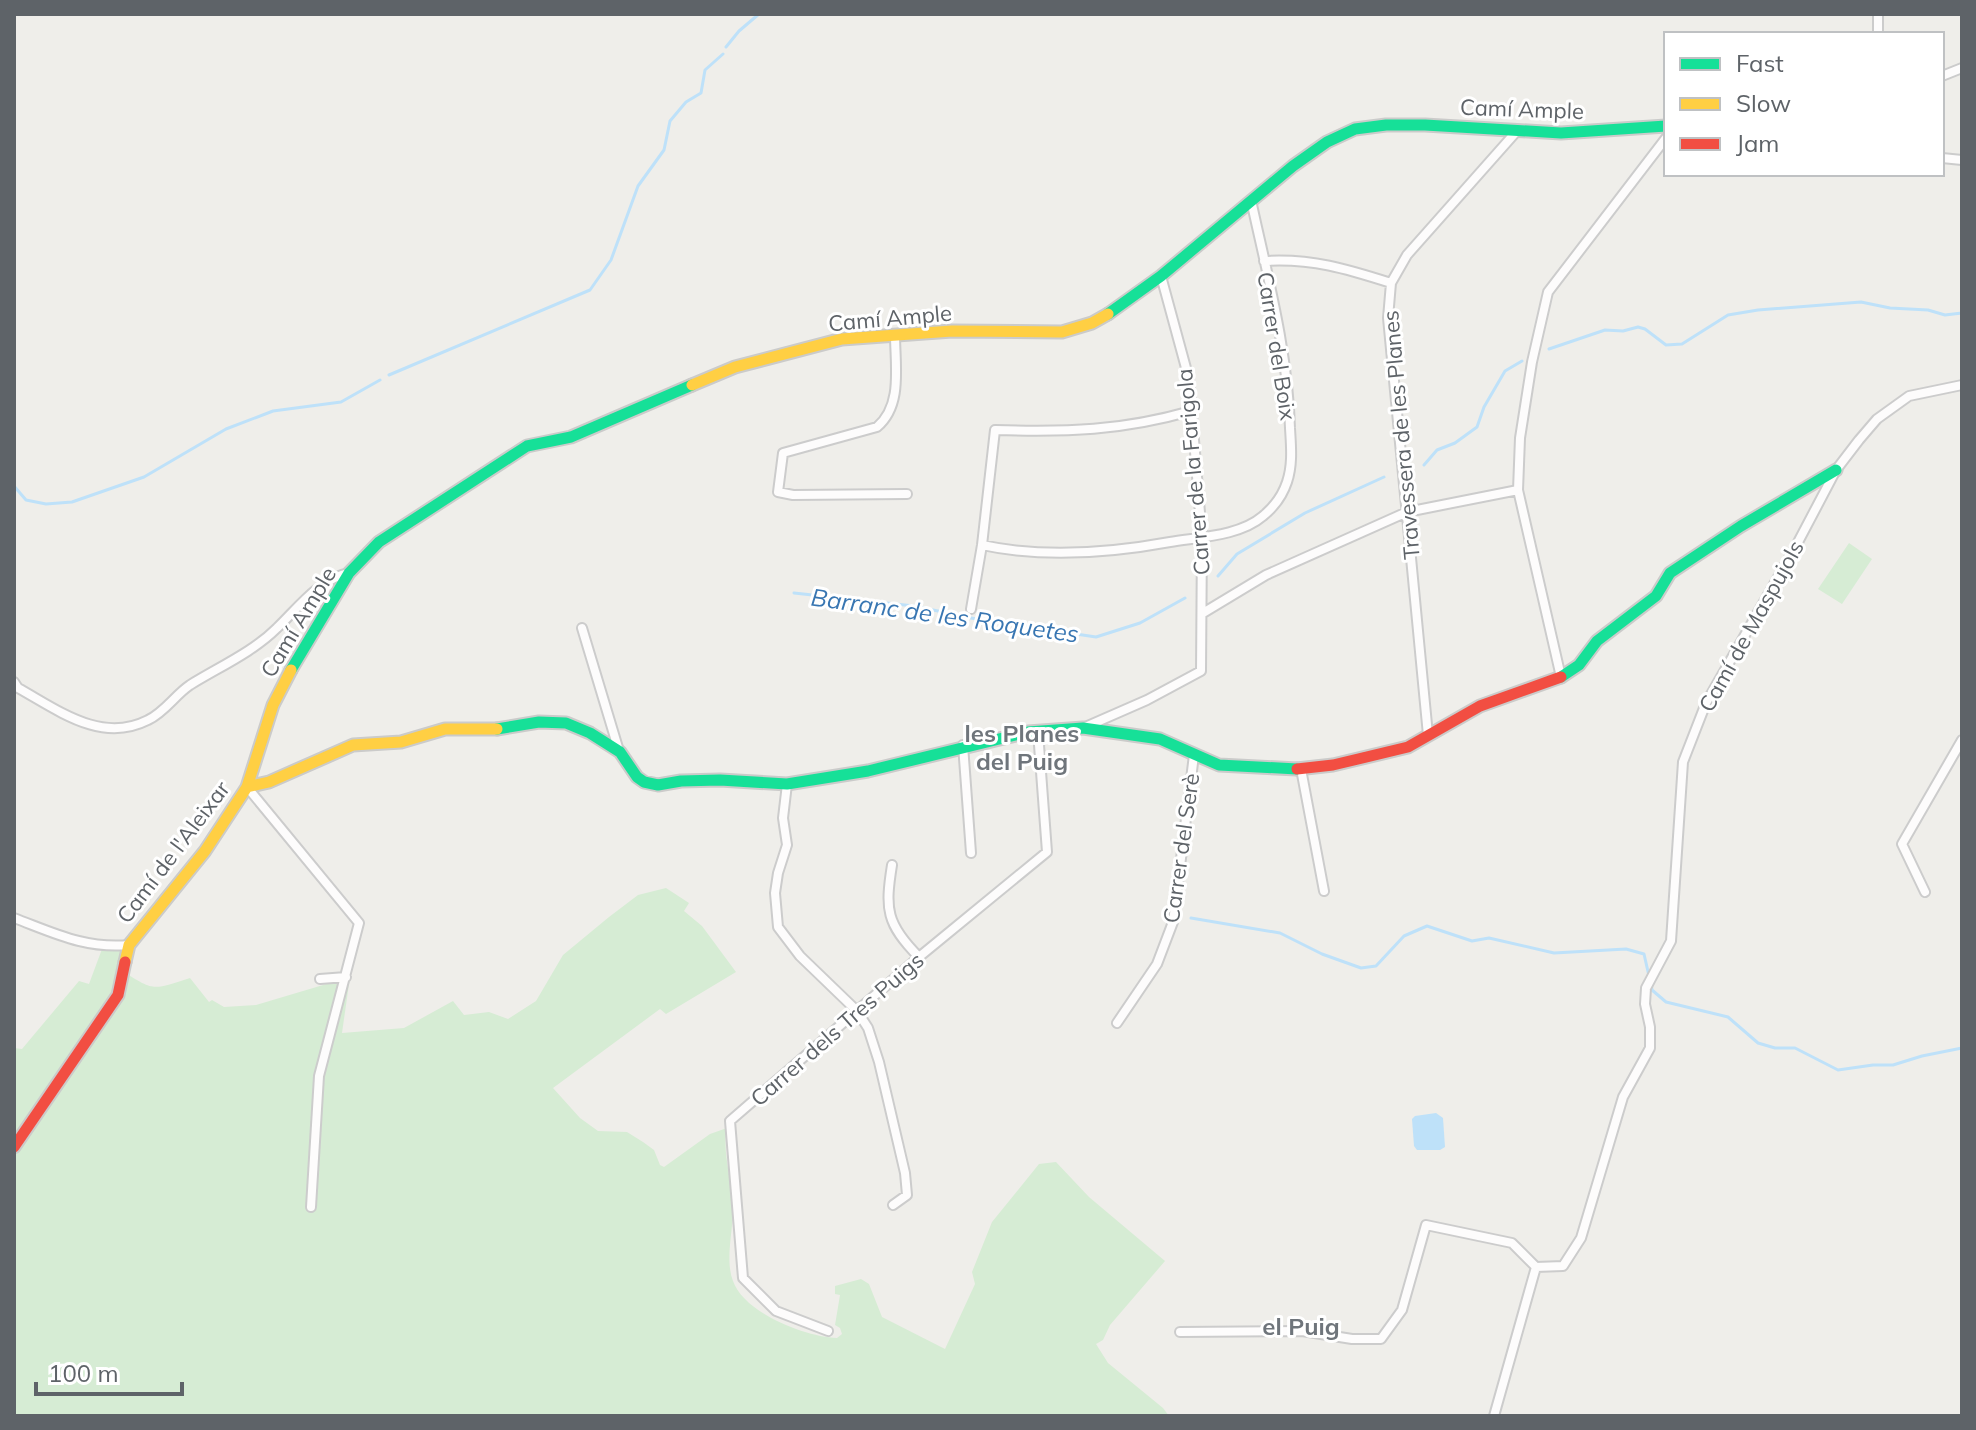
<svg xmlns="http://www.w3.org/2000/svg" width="1976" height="1430" viewBox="0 0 1976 1430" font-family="Mulish,sans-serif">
<rect width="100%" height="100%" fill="#efeeea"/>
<path fill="#d6ecd4" d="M1849,543L1872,559L1842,604L1818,589Z
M666,888L689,903L684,911L702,926L736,972L666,1014L660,1009L553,1088L580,1118L598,1131L627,1132L643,1142L654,1150L660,1165L664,1167L710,1134L727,1128C722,1150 731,1178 733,1201C735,1224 724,1258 733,1281C744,1313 806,1337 837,1338L842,1334L840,1328L835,1325L840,1295L835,1294V1286L861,1279L869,1284L882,1317L945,1349L975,1284L972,1272L992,1222L1039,1164L1056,1162L1089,1197L1165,1261L1110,1325L1103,1340L1096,1344L1108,1363L1163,1408L1169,1416H14V1048L22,1049L79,981L89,984L102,949H120L122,952L121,970C155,992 152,990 190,978L209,1002L212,1000L224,1007L256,1005L350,977L342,1033L404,1028L453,1001L464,1015L489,1012L508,1019L536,1001L563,955L609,917L638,895Z"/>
<path fill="#bee1f9" d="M1436,1113L1443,1118L1445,1147L1440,1150H1417L1414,1146L1412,1119L1415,1116Z"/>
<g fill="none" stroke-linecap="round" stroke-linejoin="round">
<path stroke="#bee1f9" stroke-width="3" d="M726,47L739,31L759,14
M1549,349L1605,330L1623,331L1638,327L1645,329L1666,345L1682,344L1728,315L1758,310L1861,302L1890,308L1928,310L1945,315L1962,313
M389,375L590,290L611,260L638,186L664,150L670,121L686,102L701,93L705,70L723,54
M1424,465L1437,450L1455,443L1477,427L1484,407L1505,371L1522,361
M14,486L26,500L46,504L72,502L144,477L226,429L273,411L341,402L380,380
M1218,576L1237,554L1305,513L1384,477
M794,593L914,606L976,619L1096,637L1140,623L1185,598
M1191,918L1280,933L1322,954L1361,968L1376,966L1404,936L1427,926L1472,941L1489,938L1554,953L1626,949L1644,954L1649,976
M1651,983L1652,990L1666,1002L1728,1017L1758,1043L1775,1048H1795L1838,1070L1873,1065H1893L1922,1056L1962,1048"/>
<defs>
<path id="street" d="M1878,34V14
M1942,76L1962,68
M1942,158L1962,160
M1264,261C1312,258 1347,269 1391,283
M895,334C895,366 903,405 877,427L783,453L778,492L793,495L907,494
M982,545C1042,558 1110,553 1170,542C1199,537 1240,536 1263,516C1274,507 1282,497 1287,482C1293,464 1291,446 1290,428C1288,351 1267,274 1251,200
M971,609L982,545L995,430C1067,432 1121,431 1191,411
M1203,613L1266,575L1407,512L1518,490
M582,628L619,751
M1561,677L1518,490L1520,438L1532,362L1548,292L1666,138
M14,682L18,688C58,710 101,744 148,720C165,712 175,695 190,685C219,667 253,652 277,628C298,608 319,579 349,573
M1083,728L1147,700L1201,671L1202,537L1189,379L1161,276
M1428,735L1388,318L1391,283L1407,255L1516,132
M963,745L971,853
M1301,769L1324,891
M787,784L783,818L787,845L778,873L775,893L778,927L800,956L857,1011L868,1028L879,1062L905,1173L907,1195L893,1205
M247,787L359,923L319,1076L311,1207
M892,865C885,909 886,924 919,957
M1925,892L1902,844L1962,740
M14,918C54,933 85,949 129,945
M320,979L346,977
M1117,1023L1157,964L1173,922L1194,755
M828,1331L776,1311L743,1278L730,1121L919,957L1047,852L1039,745L1042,737L1050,730
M1180,1332L1302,1331L1352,1339H1381L1402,1310L1426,1225L1512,1243L1536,1267
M1494,1416L1536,1267L1563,1266L1581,1238L1623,1097L1650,1048V1027L1645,1004L1646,988L1671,941L1683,762L1706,703L1796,546L1836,470L1859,440L1877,419L1909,396L1962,385"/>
<path id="fast" d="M1108,314L1161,276L1293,166L1327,142L1355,129L1386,125H1425L1561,133L1666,126
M291,670L349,573L379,542L527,446L571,437L692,385
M1561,677L1579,665L1597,641L1656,596L1670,573L1741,526L1836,470
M497,729L539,722L566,723L590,733L620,752L637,777L644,782L658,785L681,781L720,780L787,784L868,771L1028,732L1083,728L1160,739L1219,765L1297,769"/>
<path id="slow" d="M692,385L735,367L842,339L952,331L1062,332L1092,323L1108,314
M247,787L269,782L353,745L401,742L445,729H497
M125,962L129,945L205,851L247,787L273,705L291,670"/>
<path id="jam" d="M1297,769L1333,765L1408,747L1480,706L1561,677
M14,1147L118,995L125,962"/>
</defs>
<use href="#street" stroke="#ccc" stroke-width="12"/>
<use href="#fast" stroke="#cbcbca" stroke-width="15"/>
<use href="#slow" stroke="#cbcbca" stroke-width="15"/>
<use href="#jam" stroke="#cbcbca" stroke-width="15"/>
<use href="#street" stroke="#fdfcfc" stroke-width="8"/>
<use href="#fast" stroke="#16e098" stroke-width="11"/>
<use href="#slow" stroke="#ffcf43" stroke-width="11"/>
<use href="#jam" stroke="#f24e42" stroke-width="11"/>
</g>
<g text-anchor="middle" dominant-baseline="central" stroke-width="6" stroke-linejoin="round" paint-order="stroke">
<g font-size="22" fill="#5e6368" stroke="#fff">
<text transform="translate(1522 109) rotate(2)">Camí Ample</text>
<text transform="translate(890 318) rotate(-5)">Camí Ample</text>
<text transform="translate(1277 346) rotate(81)">Carrer del Boix</text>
<text transform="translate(1401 435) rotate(-95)">Travessera de les Planes</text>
<text transform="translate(1193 472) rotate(-95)">Carrer de la Farigola</text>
<text transform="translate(298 622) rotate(-59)">Camí Ample</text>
<text transform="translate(1751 626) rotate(-61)">Camí de Maspujols</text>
<text transform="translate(1181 848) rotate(-82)">Carrer del Serè</text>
<text transform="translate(173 852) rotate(-53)">Camí de l'Aleixar</text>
<text transform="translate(837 1029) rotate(-41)">Carrer dels Tres Puigs</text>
</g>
<g font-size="24" font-style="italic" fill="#3876b2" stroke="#fff">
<text transform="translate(945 615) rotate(8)">Barranc de les Roquetes</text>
</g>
<g font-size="24" font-weight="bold" fill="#6f757b" stroke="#fff">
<text x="1022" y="733">les Planes<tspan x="1022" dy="28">del Puig</tspan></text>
<text x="1301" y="1326">el Puig</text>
</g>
</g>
<rect width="1976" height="1430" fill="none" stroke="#5e6368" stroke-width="32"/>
<rect x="1664" y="32" width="280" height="144" fill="#ffffff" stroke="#bfc1c3" stroke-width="2"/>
<rect x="1680" y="58" width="40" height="12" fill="#16e098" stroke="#bfc1c3" stroke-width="2"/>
<text x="1736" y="72" font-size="24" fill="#5e6368">Fast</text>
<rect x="1680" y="98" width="40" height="12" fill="#ffcf43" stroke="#bfc1c3" stroke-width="2"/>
<text x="1736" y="112" font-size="24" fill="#5e6368">Slow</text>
<rect x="1680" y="138" width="40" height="12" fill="#f24e42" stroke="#bfc1c3" stroke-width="2"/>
<text x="1736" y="152" font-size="24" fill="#5e6368">Jam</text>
<path d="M36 1382v12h146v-12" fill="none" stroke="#5e6368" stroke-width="4"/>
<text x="48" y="1382" font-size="24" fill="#5e6368" stroke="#ffffff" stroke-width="6" paint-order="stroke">100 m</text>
</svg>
